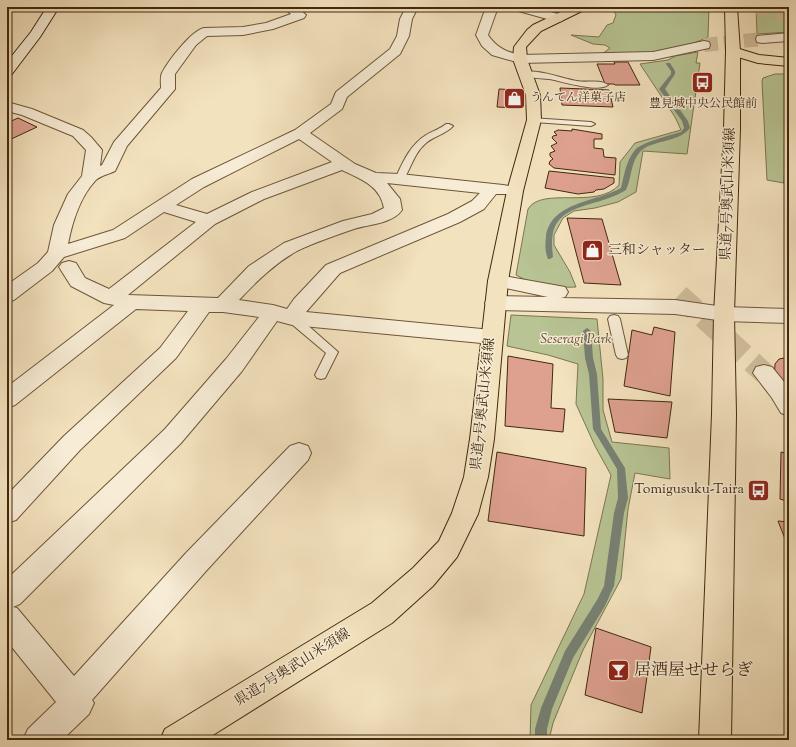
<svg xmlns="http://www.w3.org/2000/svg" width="796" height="747" viewBox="0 0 796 747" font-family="'Sorts Mill Goudy','Noto Serif JP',serif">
<rect width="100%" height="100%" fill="#f3e2be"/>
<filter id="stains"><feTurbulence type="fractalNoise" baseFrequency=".005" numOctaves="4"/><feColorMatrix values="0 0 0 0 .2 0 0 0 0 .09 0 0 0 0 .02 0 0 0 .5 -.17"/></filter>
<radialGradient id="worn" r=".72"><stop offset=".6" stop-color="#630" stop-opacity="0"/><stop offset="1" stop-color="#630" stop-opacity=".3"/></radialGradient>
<path fill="#b8c494" stroke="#7c7651" d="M612,7H709L708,37C673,54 640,53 602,54L610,48L605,45L593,44L571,35L599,37L607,25L613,23L616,15Z
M756,7H789V32L757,34Z
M698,52L696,63H700L687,154L643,151L636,192L618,202L595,208L574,211L563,218L554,235V245L570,272L576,287C554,288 535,286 516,275L528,209C542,186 596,210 619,185L620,162L635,143L681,130L675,117L640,64L668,60L675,56Z
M775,74H789L784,183L767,180L762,81L763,78Z
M511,315L597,319L603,379V410L612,442L669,448L670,479L635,473L628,509L621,579L583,650L553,723L549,740H530L531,705L584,594L611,475L595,446L576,404L578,364L548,355L507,346Z"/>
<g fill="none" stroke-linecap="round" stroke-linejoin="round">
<path fill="#788174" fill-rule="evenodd" d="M666,63H670L675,71V74L665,89L688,121L690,128C679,143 650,140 640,152C630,163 632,178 626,190C621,193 615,196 609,198C591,205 561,208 554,229C551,238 552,248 553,257L550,259H548C545,252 545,244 546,237C550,202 596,202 621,188C624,175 626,161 635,150C640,143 671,135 681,132L684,128L682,121L659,89L671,74V71L666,64Z
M587,328L591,331L593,358L597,374L601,429L625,468L628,498L624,513L614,586L605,606L573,658L552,709L547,729V740H535V729L541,708L565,651L597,600L604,586L614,513L618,498L617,469L593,429L589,374L585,358L583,331Z"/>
</g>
<path fill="#dea190" stroke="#41280e" d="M614,62H628L640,85H615L614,84H605L597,64H615Z
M560,88L609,90L613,107L562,105Z
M499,89L518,90L517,108L497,107Z
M18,118L37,127L7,141V123Z
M572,129L602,134V139H594V148L603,149L604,157L616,158L615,175L554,168L549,164L550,161L553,159L550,156V153L555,151L551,146L557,143L552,138L553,136L557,135L554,132L558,130L572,131Z
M549,171L614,178V183L604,189L596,190L594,192L578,194L545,188Z
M567,218L602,219L621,285L584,283Z
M654,327L675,332L670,396L624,386L632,330L652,335Z
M508,356L553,364L551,408L565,409L563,432L505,426Z
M789,357V395L774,381L775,364L779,359Z
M608,399L672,402L667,438L615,432Z
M497,452L586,468L584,536L488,521Z
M781,452L789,454V502L780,499Z
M778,521L789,522V549Z
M596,628L651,647L642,713L585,695Z"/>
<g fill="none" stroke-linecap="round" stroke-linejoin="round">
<path stroke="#cfbd9b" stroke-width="14" stroke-dasharray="14 6" stroke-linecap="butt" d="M704,45L762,39"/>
<path stroke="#cfbd9b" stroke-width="22" stroke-dasharray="22 11" stroke-linecap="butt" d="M679,295L764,373"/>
<path stroke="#cfbd9b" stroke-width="14" stroke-dasharray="14 6" stroke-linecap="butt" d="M757,7L789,15"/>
<defs>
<path id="lane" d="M523,72C540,69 560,78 577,81C586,83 601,79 608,85C598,93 561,81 549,79C540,78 532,78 523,76Z
M531,118L591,122L595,124L591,126L534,122L530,120Z
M446,124H449L453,126C446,134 434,136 426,143C414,153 411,168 403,181H397L395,179C403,162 410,145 426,135C433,131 440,129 446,124Z
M292,314L296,315L338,352L325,378L321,379L317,378L315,375L326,353L288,321L286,318L288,315Z
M614,315L618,316L620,319L628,355L626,358L622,359L618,358L616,355L608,319L610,316Z"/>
<path id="street" d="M283,7H297L306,15L304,18L273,29L243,35L207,36L196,45L175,74V89L127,146L115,171C109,174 99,176 95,181C80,197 72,223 68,244L113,230L192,179L295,130L331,104L336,92L390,49L397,36L400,19L406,7H418L412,19L409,36L400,54L347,97L342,109L310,133L355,164L376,173L400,174L503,185L509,186L511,190L509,194H496L484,209L460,222L340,273L306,312L492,330L499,332L502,337L499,342L492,344L292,325L277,321L242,371L181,443L20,604L13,607L17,608L74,676L186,553L290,446L299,443L308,446L311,453L308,460L206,571L92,700L94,703L89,714L62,740H23L28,729L56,702L7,641V579L165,429L226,359L259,317L223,312H209L176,358L80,450L16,520L7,523V495L64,436L160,348L188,311L136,309L15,405L7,408V387L114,305L104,303L71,286L59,267L62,263L69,261L76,263L85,278L109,289L196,222L164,212L125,238L64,257L52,271L14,300L7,302V285L38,263L48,252L54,225L68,194L82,176L86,150L73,136L22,115L7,111V102L32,109L83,130L91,137L102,150L100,166L102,165L114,142L161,88C161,84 160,77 162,73C168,61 191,31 204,28L243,27L266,23L291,14ZM299,139L332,162L252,192L207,214L176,205L204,187ZM342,170C360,179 380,185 384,208L372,214L343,221L284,243L249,266L218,298L128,295L215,224L264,199ZM387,183L480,193L472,201L448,214L326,265L294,299L287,309L273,305L239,300C257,281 274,264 297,251C313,243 337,235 354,229C369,224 392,224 402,210L400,199Z
M486,7H498L488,35C496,47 506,52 520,55L653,52L704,41L709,42L710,45L709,48L653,60L520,63L492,55L482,46L476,35Z
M513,7H532L562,15L564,18L562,21L558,22L515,10Z
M789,33V41L762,43L757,42L756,39L757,36Z
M498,275L565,287L568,292L565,297L561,298L675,300L724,307L789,309V323L724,321L675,314L495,310L488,308L485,303L488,298L495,296L548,297L491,285L488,281L491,277Z
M764,365L772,367L789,388V416L781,413L772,398L753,373L756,367Z"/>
<path id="secondary" d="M47,7H59L40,37L12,74L7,75V62L31,32Z"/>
<path id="primary" d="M571,7H586L584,10L541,31L526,47L527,59L540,95L541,120L523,191L508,281L494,439L488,477L478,514L457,557L433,586L392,623L205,740H160L165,729L372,603L413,568L439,541L452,513L464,477L470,439L488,281L507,191L527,120L526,95L513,59L514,47L527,30L533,25Z
M725,7H737L740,51V129L734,314L736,414L731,740H699L712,414L714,314L724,129L726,51Z"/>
<path id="highway" d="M733,47L759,55L789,58V66L758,63L728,54L726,51L728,48Z"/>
</defs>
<use href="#lane" stroke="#6e563a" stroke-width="2"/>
<use href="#street" stroke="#6e563a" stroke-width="2"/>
<use href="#secondary" stroke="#41280e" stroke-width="2"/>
<use href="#primary" stroke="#41280e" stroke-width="2"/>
<use href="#highway" stroke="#41280e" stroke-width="2"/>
<use href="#lane" fill="#f7ecd5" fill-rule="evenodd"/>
<use href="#street" fill="#f7ecd5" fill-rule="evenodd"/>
<use href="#secondary" fill="#f7ecd5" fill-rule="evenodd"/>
<use href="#primary" fill="#f3e2be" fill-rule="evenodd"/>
<use href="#highway" fill="#f3e2be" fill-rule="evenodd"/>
</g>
<defs>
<symbol id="bus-square" viewBox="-11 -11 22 22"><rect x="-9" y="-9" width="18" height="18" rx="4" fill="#8f2418" stroke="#f7ecd5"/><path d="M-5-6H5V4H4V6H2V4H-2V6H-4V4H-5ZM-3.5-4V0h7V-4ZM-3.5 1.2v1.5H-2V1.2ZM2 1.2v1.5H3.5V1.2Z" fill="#fff"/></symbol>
<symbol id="shop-square" viewBox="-11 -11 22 22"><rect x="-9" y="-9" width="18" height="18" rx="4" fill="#8f2418" stroke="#f7ecd5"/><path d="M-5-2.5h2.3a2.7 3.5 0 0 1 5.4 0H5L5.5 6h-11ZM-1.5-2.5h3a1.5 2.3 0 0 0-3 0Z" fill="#fff"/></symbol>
<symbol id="bar-square" viewBox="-11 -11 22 22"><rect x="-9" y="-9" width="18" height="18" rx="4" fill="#8f2418" stroke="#f7ecd5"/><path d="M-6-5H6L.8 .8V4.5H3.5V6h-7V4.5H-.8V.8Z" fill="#fff"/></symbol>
</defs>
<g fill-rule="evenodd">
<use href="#bus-square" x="690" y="70" width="25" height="25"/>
<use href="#shop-square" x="502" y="86" width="25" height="25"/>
<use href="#shop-square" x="580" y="238" width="25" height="25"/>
<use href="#bus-square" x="746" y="478" width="25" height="25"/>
<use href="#bar-square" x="606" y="658" width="25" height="25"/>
</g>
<g text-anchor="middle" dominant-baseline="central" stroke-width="3" stroke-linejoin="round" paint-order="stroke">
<g font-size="12" fill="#41280e" stroke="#f7ecd5" text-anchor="start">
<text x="530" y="98">うんてん洋菓子店</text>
<text x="703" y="104" text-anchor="middle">豊見城中央公民館前</text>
</g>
<g font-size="14" fill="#41280e" stroke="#f7ecd5">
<text transform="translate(729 194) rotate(-88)">県道7号奥武山米須線</text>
<text transform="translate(484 404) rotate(-84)">県道7号奥武山米須線</text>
<text transform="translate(293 668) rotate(-32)">県道7号奥武山米須線</text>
</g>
<g font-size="14" fill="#41280e" stroke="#f7ecd5" text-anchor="start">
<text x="608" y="251">三和シャッター</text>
<text x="744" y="490" text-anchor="end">Tomigusuku-Taira</text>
</g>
<g font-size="14" font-style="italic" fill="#5f4f30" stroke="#f7ecd5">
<text x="576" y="340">Seseragi Park</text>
</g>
<g font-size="17" fill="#41280e" stroke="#f7ecd5" text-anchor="start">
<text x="634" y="671">居酒屋せせらぎ</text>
</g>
</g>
<rect width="796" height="747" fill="none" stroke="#f3e2be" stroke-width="24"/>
<rect x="8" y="8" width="780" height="731" fill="none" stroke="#41280e" stroke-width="2"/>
<rect x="12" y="12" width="772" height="723" fill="none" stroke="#41280e"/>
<rect width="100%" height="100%" filter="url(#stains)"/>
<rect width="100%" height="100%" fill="url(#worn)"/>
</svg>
